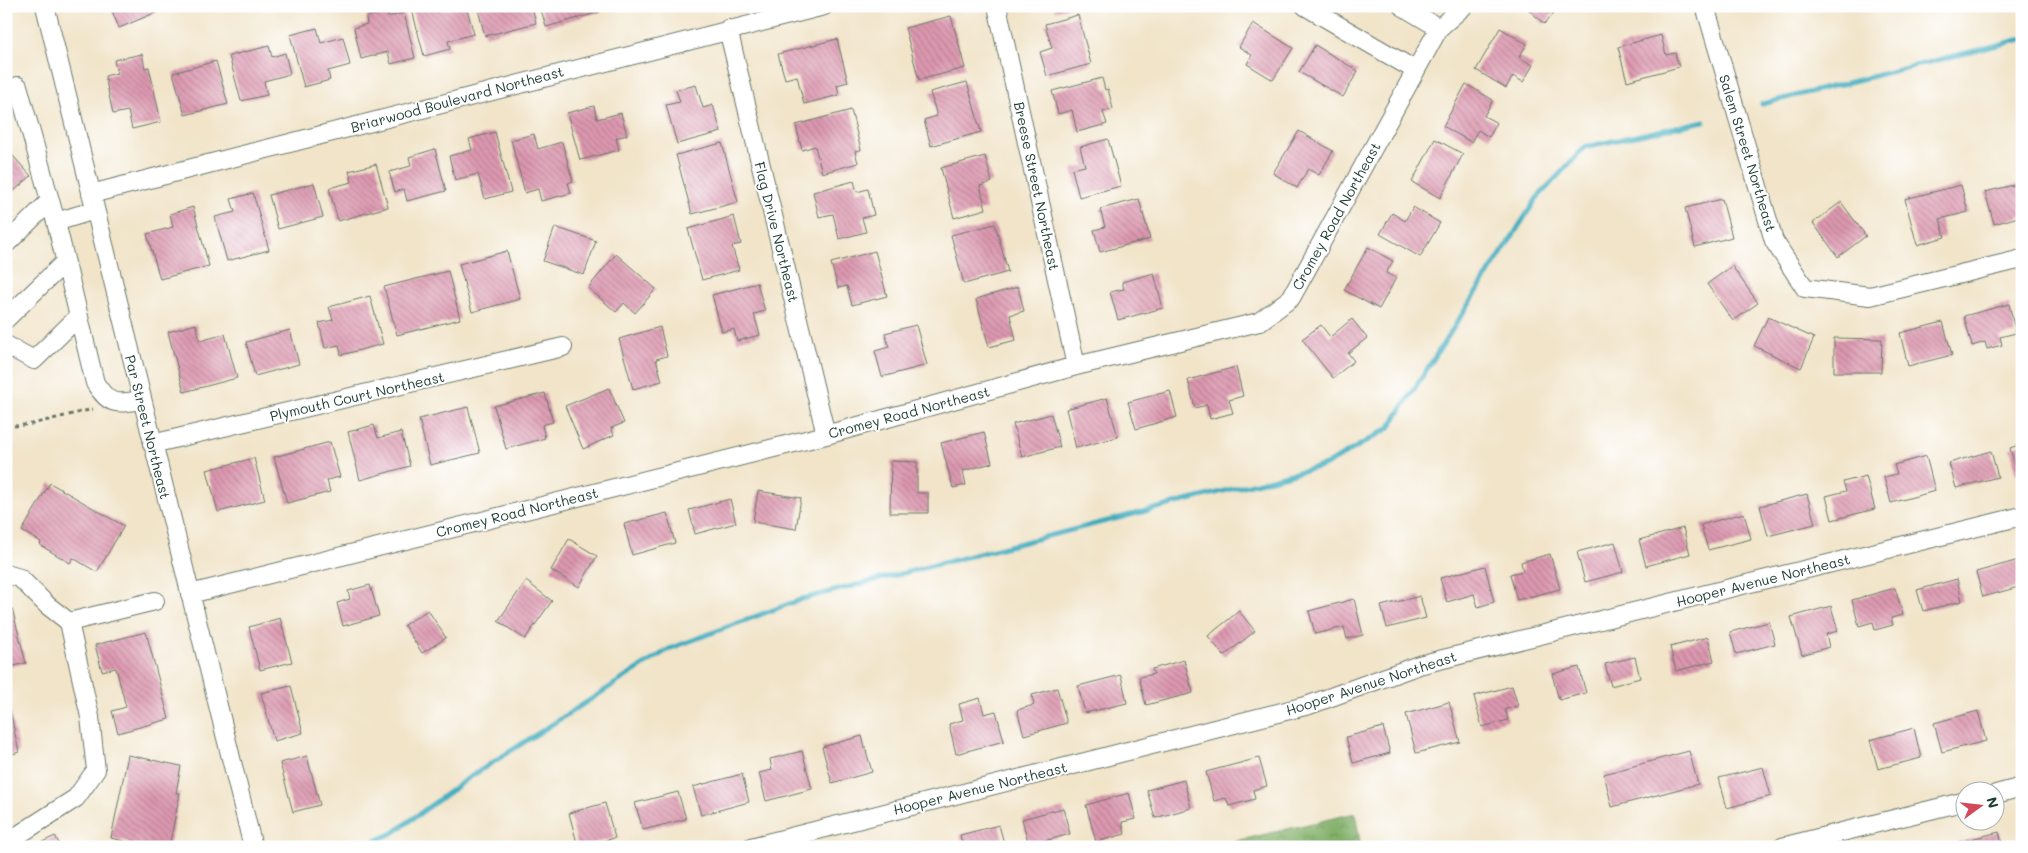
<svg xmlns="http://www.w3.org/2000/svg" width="2028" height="853" viewBox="0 0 2028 853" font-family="Mali,sans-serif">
<defs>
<pattern id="forest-crowns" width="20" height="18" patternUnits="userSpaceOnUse" patternTransform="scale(1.25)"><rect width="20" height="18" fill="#83b16a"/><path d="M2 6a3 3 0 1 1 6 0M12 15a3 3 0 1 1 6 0" fill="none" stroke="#6b9158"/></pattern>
<pattern id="building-back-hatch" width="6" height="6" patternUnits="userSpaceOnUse" patternTransform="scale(1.25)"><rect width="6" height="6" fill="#dd98b0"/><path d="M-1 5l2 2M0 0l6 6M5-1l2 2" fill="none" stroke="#b37d90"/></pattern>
</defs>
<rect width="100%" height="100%" fill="#fff"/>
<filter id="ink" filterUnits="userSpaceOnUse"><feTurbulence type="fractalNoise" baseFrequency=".02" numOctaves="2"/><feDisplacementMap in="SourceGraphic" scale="10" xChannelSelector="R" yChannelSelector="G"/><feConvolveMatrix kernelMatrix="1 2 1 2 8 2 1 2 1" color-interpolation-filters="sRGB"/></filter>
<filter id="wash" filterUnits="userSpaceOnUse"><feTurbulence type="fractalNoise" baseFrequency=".0096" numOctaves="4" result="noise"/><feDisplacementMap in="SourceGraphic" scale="20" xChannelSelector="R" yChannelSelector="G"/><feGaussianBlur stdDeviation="1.12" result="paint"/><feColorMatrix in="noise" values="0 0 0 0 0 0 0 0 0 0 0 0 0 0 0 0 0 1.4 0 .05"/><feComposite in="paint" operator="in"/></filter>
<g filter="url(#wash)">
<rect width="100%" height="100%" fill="#f1e4c9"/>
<path fill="url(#forest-crowns)" stroke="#51774f" d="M1355,813L1361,847H1211Z"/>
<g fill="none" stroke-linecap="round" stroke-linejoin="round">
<path stroke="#40adbf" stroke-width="5" d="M1762,104L2022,39
M361,847L393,833L467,779L669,649L802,599L1326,465L1389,428L1537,198L1585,147L1704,121"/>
</g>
<g id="blocks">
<path fill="url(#building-back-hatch)" d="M110,6H163L164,9L119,28Z
M411,6H440L441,10L466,6L474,34L448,41L450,49L424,56Z
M477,6H532L536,23L485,36Z
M540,6H598L600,12L546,27Z
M607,6H624V7L608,11Z
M1054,6H1069V7L1055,11Z
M1525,6H1560L1544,24Z
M386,12L388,17L404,13L415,58L391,64L388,52L361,59L354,28L367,24L366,17Z
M1078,15L1091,64L1047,76L1040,52L1052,48L1045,24Z
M951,16L965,68L919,80L905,28Z
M1253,23L1293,48L1273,80L1247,64L1252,55L1239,47Z
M317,28L321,43L343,37L350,65L328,71L330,80L304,87L290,35Z
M1500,28L1527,44L1519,57L1533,65L1523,82L1513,76L1506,88L1476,70Z
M1661,35L1666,55L1675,53L1679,67L1627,81L1618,47Z
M837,39L848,82L837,85L839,95L804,104L797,76L785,79L778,54Z
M1315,45L1358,71L1343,97L1299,72Z
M269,46L272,57L285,53L290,74L264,81L267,95L241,101L229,56Z
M142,54L145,68L149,67L161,122L132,129L128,111L113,114L105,76L117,73L114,60Z
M216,61L228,104L185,115L173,73Z
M1102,78L1105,90L1108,89L1113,109L1103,112L1107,124L1077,132L1072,110L1058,114L1052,91Z
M967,82L981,132L931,146L924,120L937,116L930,92Z
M1466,84L1493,100L1484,116L1497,123L1489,137L1478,130L1471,142L1443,126Z
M696,85L703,108L713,105L721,132L677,144L666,105L680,102L676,90Z
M594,106L597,119L621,113L627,135L616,138L619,150L580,160L567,113Z
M851,110L861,150L855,151L858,163L822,173L815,146L802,150L796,125Z
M1299,131L1333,151L1319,175L1308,169L1297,188L1273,173Z
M495,132L511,192L485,199L478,174L455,180L449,156L472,150L469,139Z
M534,134L538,149L562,142L573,181L568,183L571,193L541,201L538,189L525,193L511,140Z
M1108,139L1121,186L1079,197L1072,169L1085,166L1080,147Z
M1435,139L1463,154L1440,198L1412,182Z
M722,143L738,202L692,214L676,155Z
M6,148L31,176L6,198Z
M435,149L446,191L407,201L404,189L395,192L389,172L411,166L409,157Z
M985,156L992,182L980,186L986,209L954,218L941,168Z
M376,164L388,207L338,221L329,188L352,182L349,171Z
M854,181L857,192L868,189L874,215L862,218L866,232L839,239L833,214L819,217L813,192Z
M314,183L323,217L278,229L269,195Z
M2022,183V216L1994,224L1985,192Z
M1961,185L1968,212L1940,219L1945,237L1917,245L1905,199Z
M253,193L269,250L227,261L215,217L235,212L231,199Z
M1139,199L1150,239L1100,252L1094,230L1105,227L1100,209Z
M1722,199L1732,237L1695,247L1685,208Z
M1841,202L1866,236L1838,257L1813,223Z
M193,207L209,266L160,279L147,234L173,227L170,214Z
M1413,207L1440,223L1420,257L1380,234L1392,213L1405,221Z
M734,216L741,244L732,246L739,270L702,280L688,229Z
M995,224L1008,272L964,284L951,235Z
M555,227L596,241L584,275L543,261Z
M1368,247L1393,261L1386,273L1396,278L1379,309L1344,290Z
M507,251L520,299L472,312L459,264Z
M875,251L887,296L852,305L847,286L838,288L831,263Z
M616,254L656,289L635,313L624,303L616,312L588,288Z
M1732,266L1758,303L1733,321L1707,284Z
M448,271L460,319L397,335L384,287Z
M1154,273L1163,308L1118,320L1110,292L1124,289L1122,282Z
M757,283L765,311L754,314L760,335L737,341L734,329L722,332L712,295Z
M1018,287L1024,311L1010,315L1016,340L989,347L976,299Z
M370,296L383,344L341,355L339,345L325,348L319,323L333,320L329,307Z
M2009,304L2016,333L2000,337L2002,345L1987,349L1985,342L1972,346L1964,316Z
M1768,317L1814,338L1801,368L1754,346Z
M1352,319L1367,338L1348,353L1354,361L1333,378L1302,339L1321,325L1330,337Z
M1943,322L1952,355L1908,366L1900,333Z
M196,324L200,341L225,334L237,378L184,392L168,332Z
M916,325L927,365L882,377L875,351L889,347L885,333Z
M660,327L667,356L656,359L662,381L633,389L619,339Z
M290,330L299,364L255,376L246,342Z
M1834,338L1882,339L1881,372H1834Z
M1236,367L1243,396L1229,400L1233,413L1210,419L1207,405L1195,408L1188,380Z
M609,388L624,423L611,428L614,435L583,449L565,406Z
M1170,391L1177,417L1136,429L1128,402Z
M545,393L553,422L542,425L545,438L506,449L494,406Z
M1107,398L1118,437L1076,448L1066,409Z
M468,407L480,453L430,465L419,419Z
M1051,414L1060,447L1022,457L1013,424Z
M374,425L378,438L401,432L410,466L360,480L348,432Z
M984,432L992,463L963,471L966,485L953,488L941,443Z
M330,442L340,477L327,480L330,492L287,503L274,457Z
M2022,444V472L2017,474L2010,448Z
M1991,451L1998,477L1956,488L1949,463Z
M1926,456L1935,491L1891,503L1884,477L1897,474L1894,465Z
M254,458L265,500L218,512L207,470Z
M891,461L917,462V493H928V513H890Z
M1866,476L1875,509L1832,520L1826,496L1846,491L1843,482Z
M50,483L124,526L97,572L73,558L70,563L40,545L41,542L22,531Z
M758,491L801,498L796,529L753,522Z
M1807,494L1815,524L1768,536L1760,506Z
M730,499L736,523L695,534L689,510Z
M667,513L675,543L632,555L624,524Z
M1744,513L1751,539L1708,550L1701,525Z
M1683,528L1690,554L1646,566L1639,540Z
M569,539L597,556L579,587L551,570Z
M1615,542L1623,572L1585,582L1577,552Z
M1550,554L1560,589L1517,600L1510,574L1523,571L1521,562Z
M2019,560L2022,586L1983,597L1976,572Z
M1485,566L1494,602L1478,607L1474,594L1447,602L1440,578Z
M1957,579L1962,601L1923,611L1917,590Z
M526,581L552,601L525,639L498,621Z
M370,585L379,616L343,626L337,603L350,599L348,591Z
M1895,588L1903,615L1891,618L1893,625L1875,630L1873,622L1859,626L1852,600Z
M1420,596L1426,618L1387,628L1381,606Z
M1354,599L1363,635L1347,639L1344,627L1315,634L1309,611Z
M1831,606L1838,631L1826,634L1829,647L1802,655L1791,617Z
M12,608L26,663L6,668V609Z
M428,610L446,638L422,653L404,625Z
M1239,611L1255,631L1224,656L1208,636Z
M280,618L292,662L260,670L249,627Z
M1769,622L1775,644L1736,654L1730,632Z
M146,632L169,719L118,733L112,711L126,707L116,668L102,671L95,645Z
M1708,637L1714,661L1676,671L1670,647Z
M1635,657L1640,678L1611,686L1605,664Z
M1184,660L1193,693L1146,705L1139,677L1154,674L1152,669Z
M1579,667L1586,693L1559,700L1552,674Z
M1121,675L1127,703L1085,713L1078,686Z
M291,686L303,733L274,741L261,693Z
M1512,686L1518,706L1505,709L1508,720L1482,727L1474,696Z
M1057,688L1067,723L1024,735L1017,710L1034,705L1032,695Z
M7,697L19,752L6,756V697Z
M980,698L984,714L996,711L1004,741L956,754L949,724L963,720L959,704Z
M1449,702L1460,742L1416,753L1406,714Z
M1978,711L1986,741L1942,752L1934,723Z
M1383,727L1390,753L1353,763L1346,737Z
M1914,728L1921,758L1878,769L1870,740Z
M862,736L872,772L832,783L822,747Z
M802,751L812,789L766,801L759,773L772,770L770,759Z
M1689,751L1698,784L1612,807L1604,774Z
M128,755L181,766L176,793H180L169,847H128V842L111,838Z
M307,756L320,805L293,812L280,763Z
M1259,758L1267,786L1253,790L1255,799L1229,806L1226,798L1214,801L1206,772Z
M1763,767L1771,796L1727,808L1719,778Z
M742,774L749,802L701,815L693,787Z
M1184,780L1191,808L1155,818L1147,790Z
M678,792L686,819L643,830L635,803Z
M1129,793L1136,819L1122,822L1125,834L1096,842L1086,805Z
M605,803L615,838L578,847L569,813Z
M1063,808L1070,834L1029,845L1022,819Z
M999,825L1005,847H963L960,835Z
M1999,832L2003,847H1943V846Z
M55,836L61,847H32Z"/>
</g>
</g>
<g filter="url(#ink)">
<use href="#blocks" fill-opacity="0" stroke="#687768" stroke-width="1"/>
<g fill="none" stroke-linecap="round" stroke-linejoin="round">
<defs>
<path id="minor" d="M45,6L253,847
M997,6L1076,366
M1305,6L1415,70
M1402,6L1439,28
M1705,6L1774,241L1805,288L1870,296L2022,259
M728,29L826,435
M18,86L56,222L95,210
M91,194L824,6
M56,222L95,383C110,406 115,404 141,400
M6,244L50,201
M6,319L65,262
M6,345L34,360L78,317
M152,444L563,347
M6,574L20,578L47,605L69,622L90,717L96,770L76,798L6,843
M190,594L826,435L1076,366L1259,322L1291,298L1439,28L1464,6
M69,622L155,601
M1996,794L2022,787
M751,847L1309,705L1419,665L2022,516
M1782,847L1966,801"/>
</defs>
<use href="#minor" stroke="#687768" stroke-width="20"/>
<path stroke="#687768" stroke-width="3" stroke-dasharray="4 4" stroke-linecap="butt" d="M6,427L32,424L93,409"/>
<use href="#minor" stroke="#fff" stroke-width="18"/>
</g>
</g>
<g text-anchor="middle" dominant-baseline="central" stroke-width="4" stroke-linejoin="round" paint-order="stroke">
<g font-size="14" fill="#1f3d34" stroke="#fff">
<text transform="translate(457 99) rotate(-15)">Briarwood Boulevard Northeast</text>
<text transform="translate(1748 153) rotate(73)">Salem Street Northeast</text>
<text transform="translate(1037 186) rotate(78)">Breese Street Northeast</text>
<text transform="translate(1336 216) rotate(-61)">Cromey Road Northeast</text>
<text transform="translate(777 232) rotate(76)">Flag Drive Northeast</text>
<text transform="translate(357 396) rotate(-13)">Plymouth Court Northeast</text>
<text transform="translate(909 412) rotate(-15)">Cromey Road Northeast</text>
<text transform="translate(148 427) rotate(76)">Par Street Northeast</text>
<text transform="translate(517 512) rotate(-14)">Cromey Road Northeast</text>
<text transform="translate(1763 580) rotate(-14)">Hooper Avenue Northeast</text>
<text transform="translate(1371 683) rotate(-18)">Hooper Avenue Northeast</text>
<text transform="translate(980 788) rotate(-14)">Hooper Avenue Northeast</text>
</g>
</g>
<rect width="2028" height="853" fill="none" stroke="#fff" stroke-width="25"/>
<g transform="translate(1980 806) rotate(75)"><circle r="24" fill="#ffffff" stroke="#a5b1ae"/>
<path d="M0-4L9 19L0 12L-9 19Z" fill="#d1495b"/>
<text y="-8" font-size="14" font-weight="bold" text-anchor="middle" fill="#1f3d34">N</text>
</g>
</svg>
